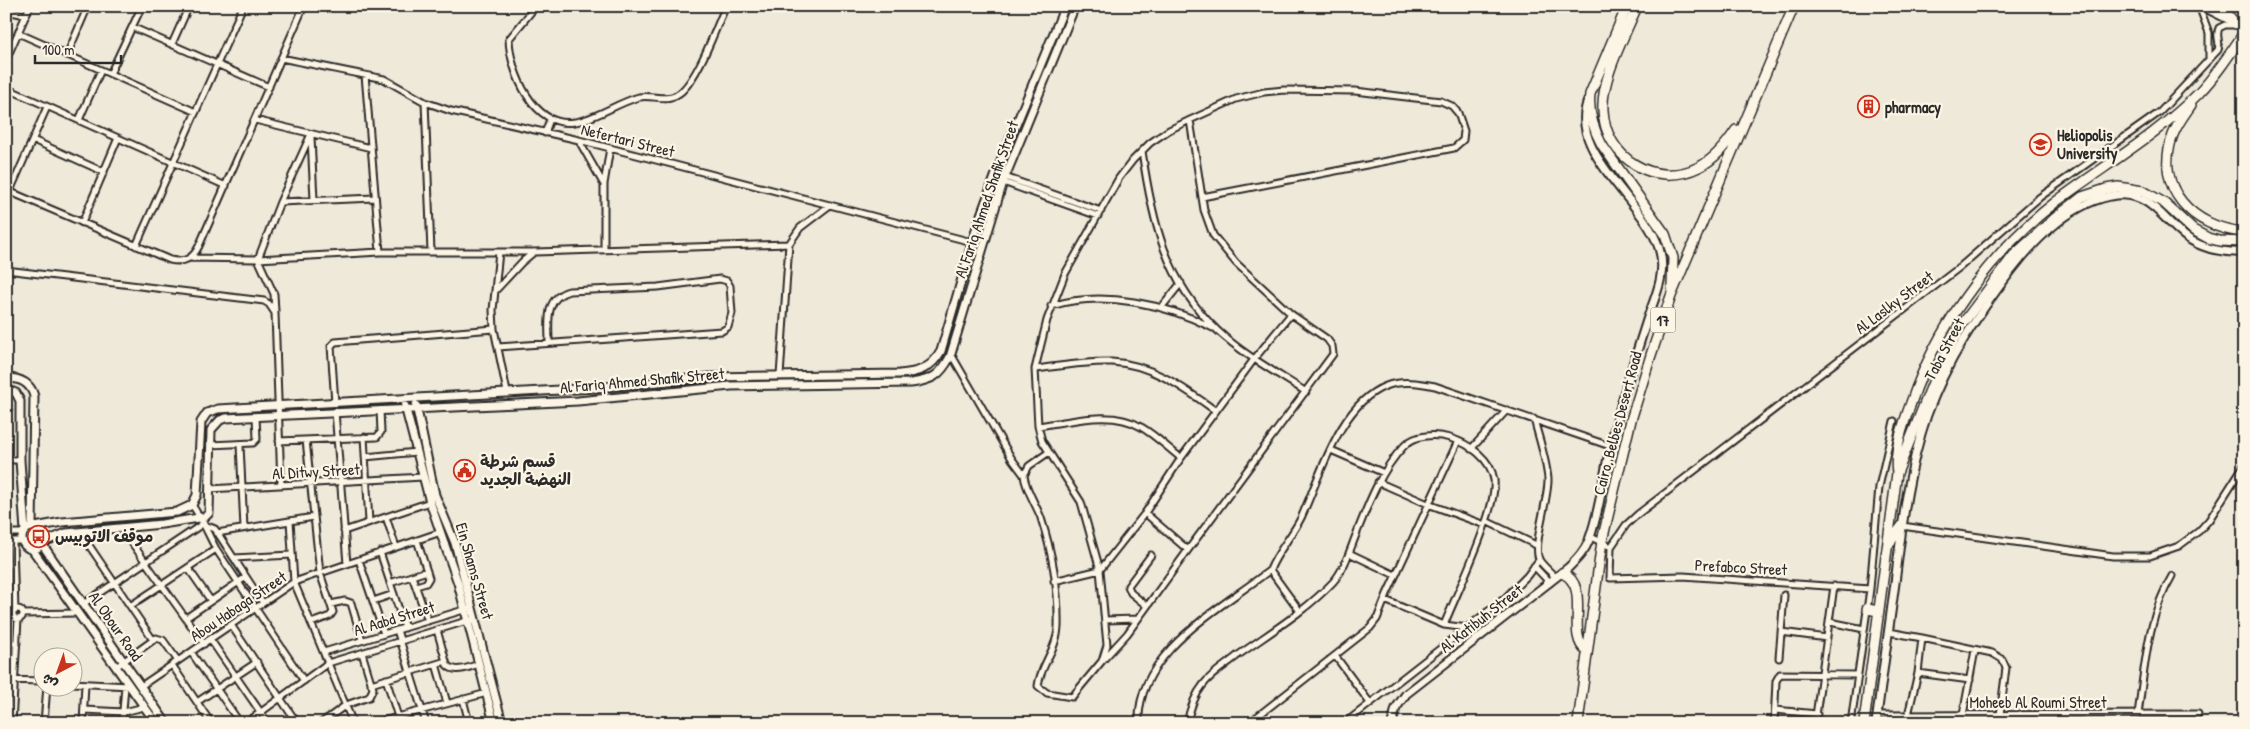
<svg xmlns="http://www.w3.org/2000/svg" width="2250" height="729" viewBox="0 0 2250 729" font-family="'Patrick Hand','Playpen Sans Arabic',sans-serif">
<rect width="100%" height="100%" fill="#efe9da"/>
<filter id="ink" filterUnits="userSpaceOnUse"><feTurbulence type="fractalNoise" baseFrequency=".02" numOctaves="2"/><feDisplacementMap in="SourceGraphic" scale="10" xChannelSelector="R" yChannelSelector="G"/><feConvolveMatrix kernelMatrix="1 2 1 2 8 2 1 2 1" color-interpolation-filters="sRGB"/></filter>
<g filter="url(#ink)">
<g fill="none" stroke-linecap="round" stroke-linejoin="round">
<defs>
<path id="street" d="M536,6L509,39C510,72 534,129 575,122C595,119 617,103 639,97C654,94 668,104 682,91C700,74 715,29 726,6
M2199,6L2209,33V60
M6,11L26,15
M132,27L269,87
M18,33L196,112
M172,44L189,6
M67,55L88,6
M281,58L384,79L425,102L451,111L579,140L972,242
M6,60L30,6
M110,74L142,6
M365,75L380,252
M6,88L226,186
M425,102L431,252
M79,120L101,70
M255,120L371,148
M545,133L550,119
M311,137L314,200
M33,140L104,172
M579,141L603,183
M1142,151C1152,220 1165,281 1218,331C1244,355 1277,373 1306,392
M1005,177L1101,211
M1003,182L1098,216
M6,190L170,260C184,263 193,259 199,246L304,6
M10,191L47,107
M1202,197L1454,148L1463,140L1464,131L1458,113L1452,106L1441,101L1355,91L1284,90L1264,92L1236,99L1190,120L1169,130L1150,143L1133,160L1119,178L1065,274L1047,320L1035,369L1038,426L1042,441L1081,502L1100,570L1145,513L1181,458L1255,358L1291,314
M280,202L375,198
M82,223L118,138
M136,246L243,6
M604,249V184L610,148
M499,252L493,310L494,329L507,392
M190,258L258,259L380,252H535L789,244
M6,270L264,301L269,304L275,313L281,485
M496,290L522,262L534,252
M1051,306C1103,290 1166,304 1213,328
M1161,308L1181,283
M275,311L274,294L258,259L280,202L311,134
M498,347L722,331L728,327L732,313L730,286L727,281L720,279L658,287L569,291C544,298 549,322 549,343
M951,354L1012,459L1024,475
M1035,369C1060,366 1087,361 1112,362C1152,364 1185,389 1216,411
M780,376L789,244L800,228L830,205
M335,403L331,346L335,342L494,329
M335,411L347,564
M1534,419C1539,439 1546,458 1548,479C1549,499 1531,548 1540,561C1544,567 1551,572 1556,578
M1038,426C1070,422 1112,409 1141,427C1155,435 1168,448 1181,458
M364,437L369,522
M306,440L320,573L333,612L330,616L311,623
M279,441L377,437L381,432L380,410
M210,445L253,443L257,439L256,416
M240,445L244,528
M1471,449L1507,410
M1331,450L1384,473
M1049,452L1029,466L1024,475C1025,489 1036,504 1041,518C1052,552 1059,591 1058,628C1057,649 1040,666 1038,686L1047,693L1072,697L1102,661L1107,645L1100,570L1054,581
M365,457L417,452
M6,460H20
M1378,482L1428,504L1485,525
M209,489L423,477
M192,505C202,519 208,534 216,549L304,681
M1145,513L1188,550L1333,354L1332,346L1327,339L1291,314L1236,263L1213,235L1204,210L1190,120
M386,517L396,547
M290,521L294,582L353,723
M1486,521L1536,545
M205,525L215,529L263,603
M1902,526L2113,556H2150L2179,546L2199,531L2209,520L2244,465
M122,529L204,644
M344,531L430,502
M80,532L153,640
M6,533H23
M217,533L314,517
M1591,537L1611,547L1626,525L1638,514L1960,267L2040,197L2160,112L2218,50C2221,42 2215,36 2219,28L2225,25H2238
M6,541H23
M13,541L15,611
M1611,547L1610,578L1683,576L1870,589
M380,552L405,628
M1349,553L1395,575
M234,558L292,555
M359,560L384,634
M1534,566L1550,583
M188,568L211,601
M1270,570L1299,610
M412,576L428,621
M390,583L427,571
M416,586L426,583L429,578L417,540
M1385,600L1444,625L1468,628
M373,601L394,594
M83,604L204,523
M331,604L345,601L351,603L362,640
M130,606L216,549
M1147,606L1131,593L1128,586L1151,555
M13 614a5 5 0 1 1 10 0a5 5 0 1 1-10 0Z
M23,614L77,613
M186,618L246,577
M1105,620L1137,619
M1830,622L1864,629
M231,625L297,723
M397,630L426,723
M437,630L447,665C455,674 469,667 479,664
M1781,632L1827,638
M1889,632L1922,638
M210,639L268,723
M6,643H17
M191,652L240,723
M324,652L467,609
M1336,657L1370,703
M1779,658L1784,595
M1103,660L1127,634L1188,550
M436,664L447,703
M172,665L211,723
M116,667L156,638L163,640L178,661
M1918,673L1970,680
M386,679L398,717
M6,680L42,681
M72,683L129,686
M371,684L446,661
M141,686L294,582L441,532
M463,699L469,723
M197,702L257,662
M84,710L124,712L144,707
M1775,710L1817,714
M2138,714C2145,667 2147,618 2172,576
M1877,715L2198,714
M1908,715L1918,673L1922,638L1992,653L2002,659L2006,668L2000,715
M1963,715L1975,650
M12,723L18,619
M44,723L47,686
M83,723L85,684
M122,723L125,686
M246,723L328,663L470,620
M321,723L346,705L369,697L373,689L362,653
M375,723L487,693
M1139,723C1136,652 1222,608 1270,570C1277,552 1292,536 1301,518C1320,477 1340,403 1386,386C1402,380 1419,383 1435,386L1610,446
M1187,723C1190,709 1194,696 1203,685C1212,673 1226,665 1237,656C1269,633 1306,611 1333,582C1344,570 1350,550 1356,535C1368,504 1381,470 1404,446C1415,434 1436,434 1450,438C1470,444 1491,459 1494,480C1498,508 1456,595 1444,625
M1249,723L1370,628L1377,619L1387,594L1458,441
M1345,723L1505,598L1527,576L1539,560
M1774,723L1776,681L1780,674L1858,675
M1815,723L1834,586
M1851,723L1870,589L1879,487L1894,421
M2019,723L2020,714"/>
<path id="secondary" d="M2202,6L2244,27
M6,378C20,378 30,382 34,396L32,527
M6,389L16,393L20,401V460L25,531
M416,405L435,495L455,543L502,723
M405,406L430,502L458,583L494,723
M35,527L62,522L177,512L192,505L197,495L201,422L207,413L218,409L595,388L710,377L899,374C918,373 932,368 941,351L978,223L999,166L1065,6
M22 538a11 11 0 1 1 22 0a11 11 0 1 1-22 0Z
M44,542L66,533L162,524L205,517L209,513L211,430L220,420L226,418L578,401L731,386L911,383C932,380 940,376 950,357L1003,182L1075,6
M42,544L166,723
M32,549L156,723
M1392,723L1396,708L1406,694L1569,567C1577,559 1585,551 1589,540C1600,511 1603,478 1610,448C1620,404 1634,360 1648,317C1656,295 1667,272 1659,248C1644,200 1565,151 1589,98
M1876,723C1882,676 1889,630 1895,583C1902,526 1908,470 1927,415C1947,360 1976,317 2011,271C2036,238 2074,200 2117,195C2150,192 2163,220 2186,237C2203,249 2223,253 2244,252"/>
<path id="highway" d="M1627,6L1590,94C1588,111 1594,130 1602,145L1665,234L1673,258L1672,288
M1637,6C1625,36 1601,78 1603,110C1605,158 1655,189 1699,167C1715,159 1726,145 1736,130
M2220,6L2236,24
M2243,6L2244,7
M2191,105C2184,115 2177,124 2173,135C2153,188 2193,228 2244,232
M1897,473L1936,375L1961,326L2014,255L2055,218L2082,197L2106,189L2118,187L2143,191L2164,203L2193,230L2208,238L2219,241L2244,242
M1888,545L1902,526
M1562,573C1593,586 1564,636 1587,651
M1867,609L1879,611
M1578,723L1602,541L1631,420L1651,355L1671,296L1794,6
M1864,723L1897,473C1893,446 1907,415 1916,389C1944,316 1995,249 2057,201C2105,165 2156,136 2199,93C2216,75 2230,54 2244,33"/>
</defs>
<use href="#street" stroke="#2b2b2b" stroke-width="9"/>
<use href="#secondary" stroke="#2b2b2b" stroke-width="11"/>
<use href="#highway" stroke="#2b2b2b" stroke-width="12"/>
<use href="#street" stroke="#fcf5e5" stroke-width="5"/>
<use href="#secondary" stroke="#fcf5e5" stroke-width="7"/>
<use href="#highway" stroke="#fcf5e5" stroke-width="9"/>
</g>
</g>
<defs>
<symbol id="building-ring" viewBox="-11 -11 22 22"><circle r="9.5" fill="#fcf5e5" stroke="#c8321e" stroke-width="1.5"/><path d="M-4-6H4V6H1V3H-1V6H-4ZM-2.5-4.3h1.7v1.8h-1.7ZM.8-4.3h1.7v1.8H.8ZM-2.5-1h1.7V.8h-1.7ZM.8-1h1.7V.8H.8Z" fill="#c8321e"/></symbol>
<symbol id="university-ring" viewBox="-11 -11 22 22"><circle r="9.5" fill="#fcf5e5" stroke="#c8321e" stroke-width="1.5"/><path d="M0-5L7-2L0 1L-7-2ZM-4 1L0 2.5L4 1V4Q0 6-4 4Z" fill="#c8321e"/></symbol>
<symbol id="civic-ring" viewBox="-11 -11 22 22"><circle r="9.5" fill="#fcf5e5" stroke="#c8321e" stroke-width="1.5"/><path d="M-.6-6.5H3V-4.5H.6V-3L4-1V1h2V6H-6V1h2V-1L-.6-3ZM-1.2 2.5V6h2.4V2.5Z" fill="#c8321e"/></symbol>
<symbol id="bus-ring" viewBox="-11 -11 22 22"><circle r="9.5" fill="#fcf5e5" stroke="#c8321e" stroke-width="1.5"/><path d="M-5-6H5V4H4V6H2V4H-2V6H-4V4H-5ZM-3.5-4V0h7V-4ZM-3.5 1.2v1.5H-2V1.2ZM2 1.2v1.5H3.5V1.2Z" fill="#c8321e"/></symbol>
</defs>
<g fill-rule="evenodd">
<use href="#building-ring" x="1856" y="94" width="25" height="25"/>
<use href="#university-ring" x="2028" y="132" width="25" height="25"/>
<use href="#civic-ring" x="452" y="458" width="25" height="25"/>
<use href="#bus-ring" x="26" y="524" width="25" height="25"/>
</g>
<g text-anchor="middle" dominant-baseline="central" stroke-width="4.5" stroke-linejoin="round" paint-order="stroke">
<rect fill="#fcf5e5" stroke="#6a6863" stroke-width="1" x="1650.5" y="307.5" width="25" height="25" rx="4"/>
<g font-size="15" font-weight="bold" fill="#2b2b2b">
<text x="1663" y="320">17</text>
</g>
<g font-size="16" font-weight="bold" fill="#2b2b2b" stroke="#fcf5e5" text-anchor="start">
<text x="1885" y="107">pharmacy</text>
<text x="2057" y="135">Heliopolis<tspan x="2057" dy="18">University</tspan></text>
<text x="480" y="461">قسم شرطة<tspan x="480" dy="18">النهضة الجديد</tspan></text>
<text x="55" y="536">موقف الاتوبيس</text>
</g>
<g font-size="16" fill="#2b2b2b" stroke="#fcf5e5">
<text transform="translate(628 140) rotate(14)">Nefertari Street</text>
<text transform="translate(986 199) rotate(-71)">Al Fariq Ahmed Shafik Street</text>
<text transform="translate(1894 302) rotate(-37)">Al Laslky Street</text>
<text transform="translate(1944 349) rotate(-62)">Taba Street</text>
<text transform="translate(642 380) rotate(-5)">Al Fariq Ahmed Shafik Street</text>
<text transform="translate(1617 423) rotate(-75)">Cairo, Belbes Desert Road</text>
<text transform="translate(316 471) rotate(-3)">Al Ditwy Street</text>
<text transform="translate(1741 567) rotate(3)">Prefabco Street</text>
<text transform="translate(475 571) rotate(74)">Ein Shams Street</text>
<text transform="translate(238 606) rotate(-34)">Abou Habaga Street</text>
<text transform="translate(394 618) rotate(-17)">Al Aabd Street</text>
<text transform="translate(1481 618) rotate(-38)">Al Katibuh Street</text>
<text transform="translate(116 626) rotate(55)">Al Obour Road</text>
<text x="2038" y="702">Moheeb Al Roumi Street</text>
</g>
</g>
<rect width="2250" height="729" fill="none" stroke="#fcf5e5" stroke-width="25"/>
<rect x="12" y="12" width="2225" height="704" fill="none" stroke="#2b2b2b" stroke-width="2" filter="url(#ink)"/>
<g transform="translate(58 672) rotate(221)"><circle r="24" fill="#fcf5e5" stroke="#a8a49b"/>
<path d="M0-4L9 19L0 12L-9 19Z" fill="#c8321e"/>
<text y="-8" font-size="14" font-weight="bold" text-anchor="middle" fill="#2b2b2b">ش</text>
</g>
<path d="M35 55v8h86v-8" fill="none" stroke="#2b2b2b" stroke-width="2.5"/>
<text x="42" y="55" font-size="15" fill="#2b2b2b" stroke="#fcf5e5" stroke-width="4" paint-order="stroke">100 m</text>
</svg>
